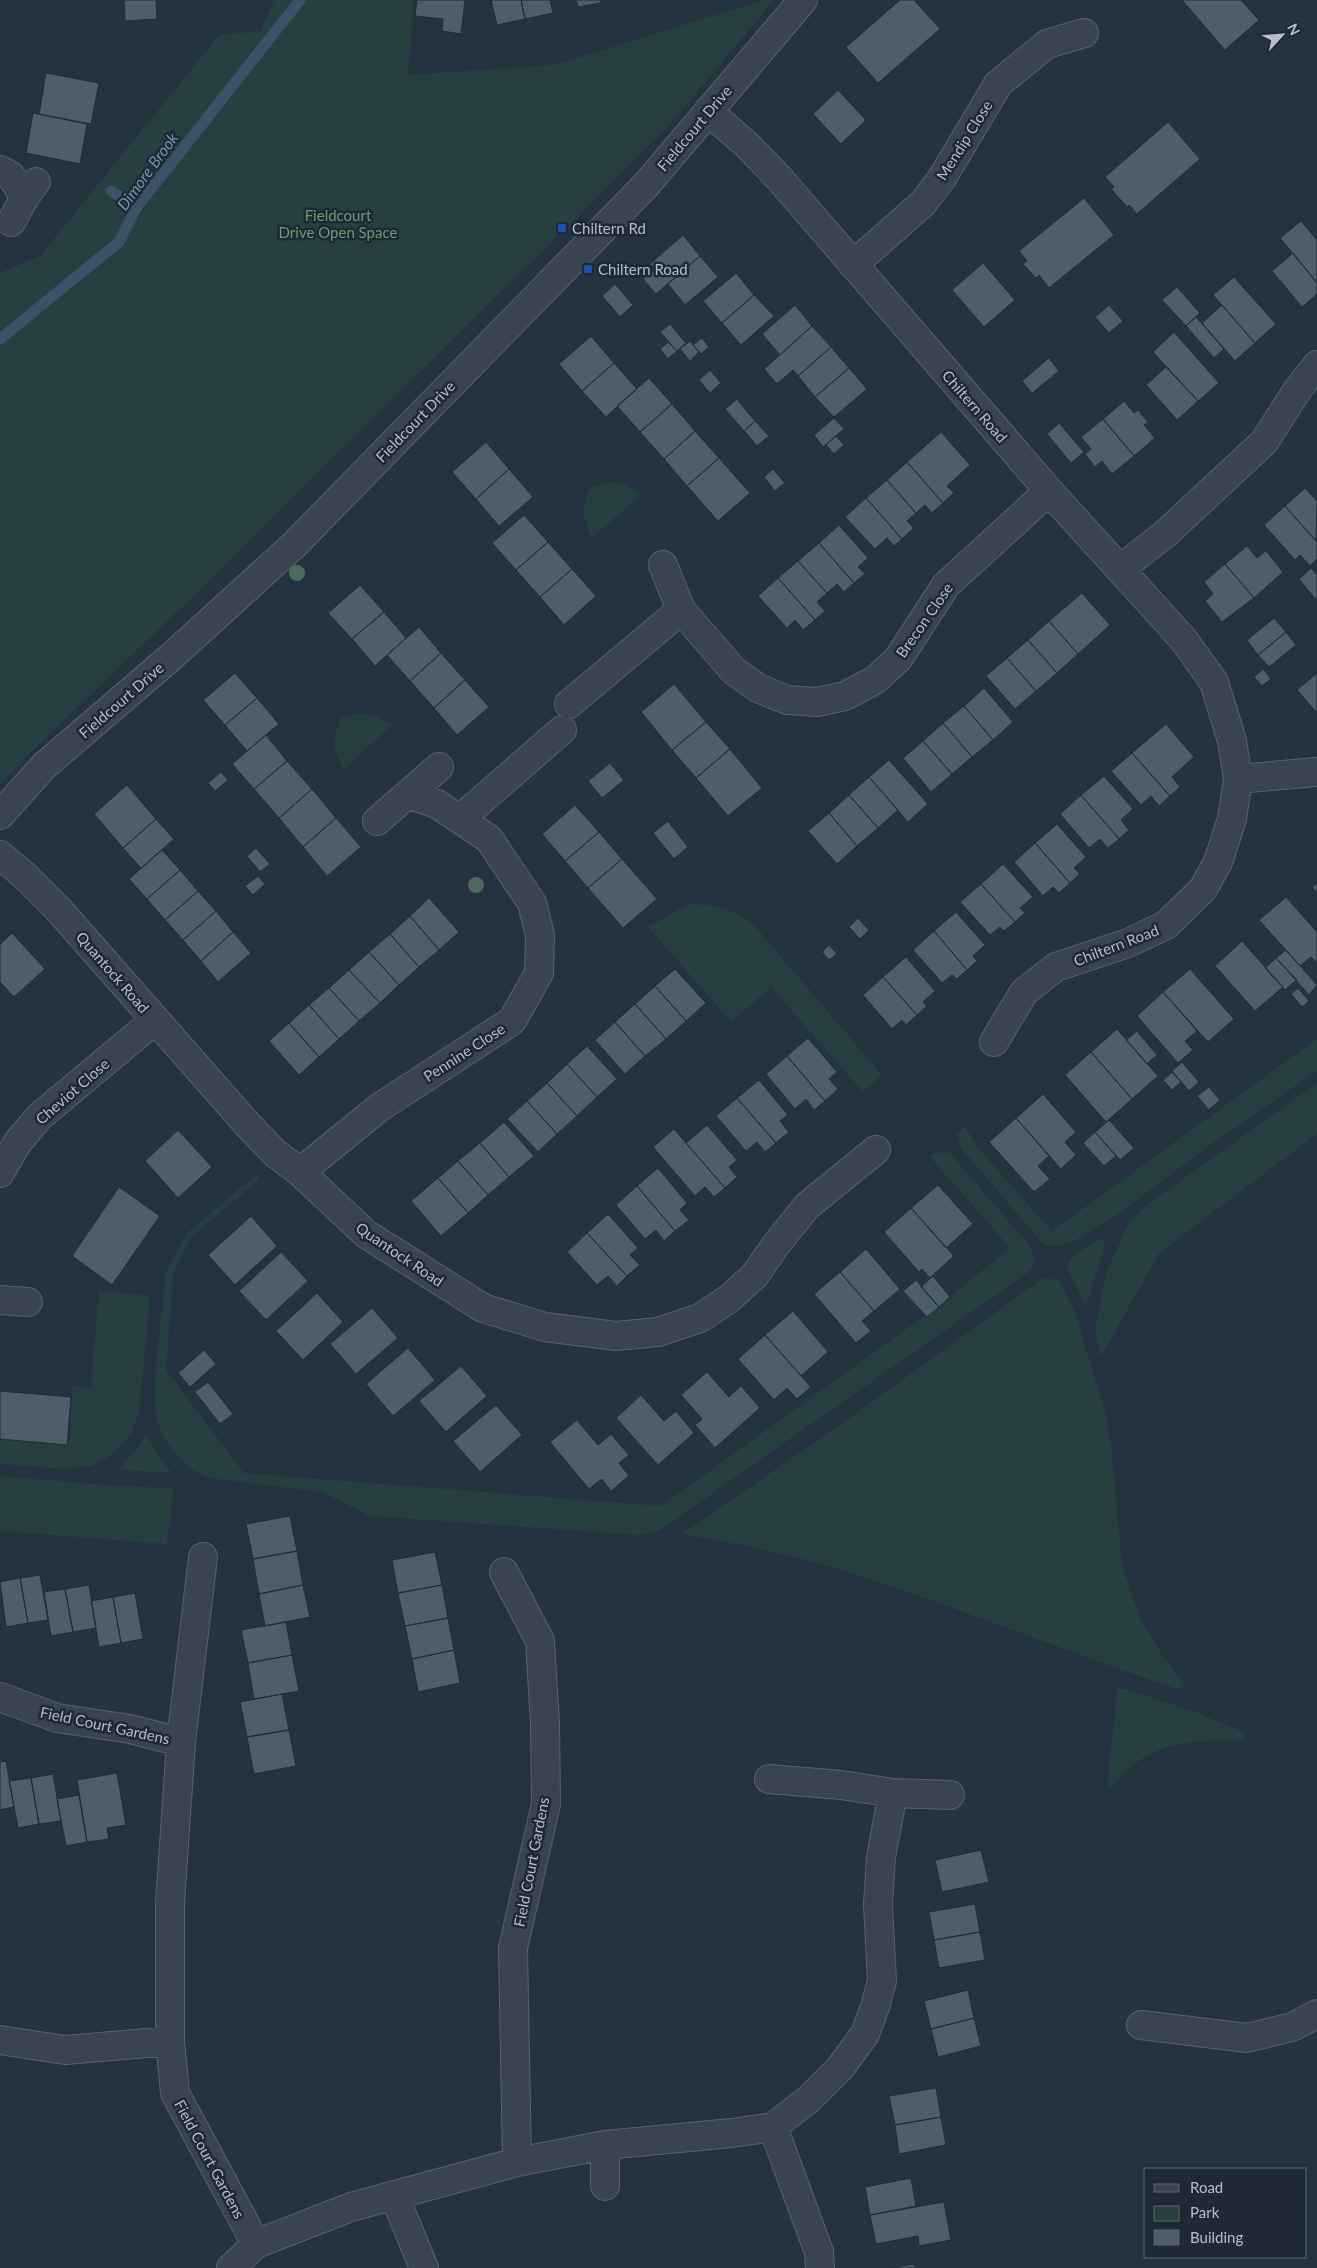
<svg xmlns="http://www.w3.org/2000/svg" width="1317" height="2268" viewBox="0 0 1317 2268" font-family="Lato,sans-serif">
<rect width="100%" height="100%" fill="#25323f"/>
<path fill="#273f40" d="M274,0H300L137,207L121,239L302,0H414L408,75L554,65L764,0H774L667,128L183,606L31,752L0,785V273L40,256L219,35L261,31Z
M609,482L626,485L642,494L592,538C582,517 581,508 591,487Z
M359,713L377,716L392,725L344,769C332,748 332,740 341,718Z
M689,904C718,905 730,907 754,925L882,1075L863,1092L771,987L731,1022L648,927Z
M1317,1039V1071L1213,1143L1121,1212L1076,1240L1059,1246L1044,1245L961,1148L957,1135L965,1126L979,1149L1052,1231Z
M1317,1083V1134L1159,1253L1101,1357L1095,1330L1106,1274L1129,1222L1148,1204Z
M949,1152L1030,1246C1035,1256 1036,1262 1030,1271L660,1530L641,1535L370,1516L322,1492L210,1478L191,1469L175,1454L162,1435L155,1412L154,1385L166,1272L187,1233L256,1175L260,1179L191,1237L173,1273L166,1370L244,1473L661,1506L934,1309L1010,1248L930,1157L934,1153Z
M1101,1238L1105,1245L1086,1306L1066,1266L1071,1257Z
M1043,1278L1059,1280L1075,1312L1105,1412L1112,1453L1122,1566L1139,1616L1162,1655L1187,1687L1177,1689C1066,1652 957,1607 845,1571C792,1554 737,1544 682,1534L840,1425Z
M99,1290L150,1296L139,1413L131,1433L116,1452L92,1466L65,1469L0,1464V1436L70,1440L72,1385L91,1389Z
M146,1434L161,1459L172,1473L118,1470L141,1443Z
M0,1476L120,1486L174,1488L167,1544L0,1531Z
M1117,1689H1126L1198,1713L1244,1732V1741C1186,1740 1149,1740 1110,1789L1108,1781Z"/>
<g fill="none" stroke-linecap="round" stroke-linejoin="round">
<path stroke="#3b5167" stroke-width="11" d="M111,191L137,207
M0,339L119,242L137,207L300,0"/>
</g>
<path fill="#4e5d6a" stroke="#202b36" d="M124,0H156L157,19L125,21Z
M417,0H465L461,34L442,31L443,19L415,16Z
M491,0H521L525,19L497,25Z
M521,0H550L553,13L525,19Z
M576,0H600L601,3L578,7Z
M900,0H914L940,29L878,83L846,47Z
M1182,0H1241L1259,20L1225,50Z
M46,73L99,83L91,124L39,114Z
M838,90L866,120L841,144L813,114Z
M33,113L87,124L80,164L26,153Z
M1168,122L1200,159L1137,214L1129,205L1127,207L1111,189L1114,187L1105,177Z
M1084,198L1114,235L1049,288L1039,275L1036,278L1023,264L1027,261L1019,251Z
M1301,221L1317,240V283L1280,238Z
M683,235L700,256L656,294L643,279L655,269L650,264Z
M1293,253L1317,283V294L1302,307L1272,271Z
M700,256L718,277L685,305L668,284Z
M983,263L1015,300L984,327L952,290Z
M736,273L754,295L722,323L703,301Z
M1234,277L1276,324L1255,343L1213,295Z
M615,284L633,305L620,317L602,296Z
M1177,287L1200,313L1186,326L1162,300Z
M754,295L774,316L741,345L722,323Z
M795,305L812,326L780,355L762,334Z
M1109,305L1123,321L1109,333L1095,317Z
M1222,305L1255,343L1235,361L1202,323Z
M1196,317L1224,349L1214,358L1186,326Z
M670,324L686,343L677,351L660,332Z
M812,326L831,347L798,376L793,370L777,384L764,369Z
M1174,332L1219,383L1198,401L1153,352Z
M591,336L614,363L582,391L559,364Z
M702,338L709,347L701,354L693,345Z
M690,341L699,352L690,361L680,349Z
M668,342L677,351L668,359L660,349Z
M831,347L849,368L815,397L798,376Z
M1049,358L1059,371L1032,393L1022,381Z
M614,363L637,389L606,417L582,391Z
M1166,367L1198,401L1177,420L1146,385Z
M849,368L867,389L834,417L815,397Z
M710,370L721,383L710,393L699,380Z
M649,378L672,404L640,432L617,406Z
M737,399L755,421L744,431L725,409Z
M1124,401L1134,413L1138,410L1148,422L1144,425L1155,438L1134,456L1103,419Z
M672,404L695,431L664,459L640,432Z
M834,418L844,429L823,447L814,435Z
M1103,419L1134,456L1112,474L1102,461L1095,467L1085,454L1091,449L1081,437Z
M755,421L769,436L757,446L744,431Z
M1059,423L1084,452L1071,463L1047,434Z
M695,431L719,458L687,486L664,459Z
M941,432L970,465L947,486L954,493L943,503L907,462Z
M836,436L844,445L834,454L826,445Z
M486,442L509,469L476,499L452,472Z
M719,458L750,493L718,521L687,486Z
M907,462L943,503L932,513L925,505L916,513L887,480Z
M509,469L533,497L499,526L476,499Z
M773,469L785,483L775,491L764,477Z
M887,480L916,513L907,521L914,528L902,539L866,498Z
M1305,488L1317,501L1316,541L1285,506Z
M866,498L902,539L894,546L887,538L875,549L845,517Z
M1285,506L1317,542V559L1310,566L1300,555L1295,560L1264,525Z
M524,515L548,542L516,570L492,543Z
M839,525L868,558L858,567L865,574L854,583L819,543Z
M548,542L572,569L540,597L516,570Z
M819,543L854,583L844,592L837,584L827,593L798,561Z
M1247,546L1257,558L1266,551L1283,572L1254,598L1225,564Z
M798,561L827,593L817,602L825,611L815,620L778,578Z
M1225,564L1254,598L1222,622L1205,601L1213,594L1204,582Z
M1311,568L1317,575V601L1299,579Z
M572,569L596,596L564,625L540,597Z
M778,578L815,620L803,630L795,620L787,628L758,596Z
M360,585L384,612L352,639L328,613Z
M1082,593L1110,625L1078,654L1049,621Z
M384,612L406,638L375,666L352,639Z
M1274,618L1286,632L1258,655L1247,640Z
M1049,621L1078,654L1057,673L1028,640Z
M419,627L441,653L410,681L387,655Z
M1286,632L1296,645L1269,667L1258,655Z
M1028,640L1057,673L1036,691L1007,658Z
M441,653L465,680L434,708L410,681Z
M1007,658L1036,691L1015,709L986,676Z
M1263,669L1271,679L1262,686L1254,677Z
M235,673L257,698L225,725L203,700Z
M1317,673V713L1297,690Z
M465,680L489,707L457,735L434,708Z
M674,684L706,722L672,750L641,712Z
M984,688L1013,722L993,740L964,706Z
M257,698L279,724L247,751L225,725Z
M964,706L993,740L972,757L943,723Z
M706,722L730,749L696,778L672,750Z
M943,723L972,757L952,774L923,741Z
M1166,724L1194,757L1172,777L1180,787L1170,796L1132,753Z
M266,735L287,761L254,789L232,764Z
M923,741L952,774L931,792L903,758Z
M730,749L762,788L728,816L696,778Z
M1132,753L1170,796L1159,806L1151,796L1141,805L1111,771Z
M889,760L928,804L908,822L869,777Z
M287,761L312,789L279,818L254,789Z
M610,763L624,780L602,798L588,781Z
M221,772L228,780L215,791L208,783Z
M1104,776L1133,809L1121,820L1129,830L1119,839L1081,795Z
M869,777L898,810L878,828L849,795Z
M127,785L156,819L123,848L94,814Z
M312,789L336,818L303,847L279,818Z
M849,795L878,828L857,846L829,813Z
M1081,795L1119,839L1108,848L1100,839L1089,848L1060,814Z
M575,805L599,832L565,861L542,834Z
M829,813L857,846L837,864L808,831Z
M336,818L361,847L327,876L303,847Z
M156,819L174,839L141,868L123,848Z
M668,821L688,847L674,859L653,833Z
M1057,824L1086,857L1074,868L1080,874L1070,883L1035,843Z
M599,832L622,859L588,888L565,861Z
M1035,843L1070,883L1059,893L1053,887L1043,896L1014,862Z
M256,848L270,864L260,872L247,856Z
M162,850L180,870L147,899L129,879Z
M622,859L657,899L623,928L588,888Z
M1003,864L1033,897L1020,908L1025,913L1015,922L981,884Z
M180,870L198,891L165,920L147,899Z
M258,876L265,884L253,895L245,886Z
M1317,883V893L1312,887Z
M981,884L1015,922L1004,931L1000,927L990,935L960,902Z
M198,891L216,911L183,940L165,920Z
M1286,897L1317,932V963L1311,957L1300,966L1259,920Z
M429,898L459,932L439,950L410,916Z
M216,911L233,932L201,961L183,940Z
M956,912L985,945L973,956L977,961L967,970L934,931Z
M410,916L439,950L419,967L390,934Z
M858,918L869,930L860,939L849,927Z
M934,931L967,970L957,979L952,975L942,983L913,950Z
M233,932L251,953L218,982L201,961Z
M12,933L45,969L14,997L0,982V944Z
M390,934L419,967L399,985L369,952Z
M1242,941L1283,987L1255,1011L1215,966Z
M829,945L837,954L829,960L822,952Z
M1286,950L1317,985L1309,995L1276,958Z
M369,952L399,985L380,1003L349,970Z
M906,957L935,991L923,1002L927,1006L917,1015L883,977Z
M1276,958L1297,980L1285,990L1265,968Z
M675,969L706,1003L686,1021L655,986Z
M1190,969L1234,1019L1208,1042L1163,992Z
M349,970L380,1003L359,1021L329,988Z
M883,977L917,1015L906,1025L902,1020L892,1029L863,995Z
M655,986L686,1021L666,1039L635,1004Z
M329,988L359,1021L339,1039L309,1005Z
M1298,988L1309,1001L1302,1007L1291,994Z
M1163,992L1197,1031L1185,1041L1193,1050L1178,1063L1137,1016Z
M635,1004L666,1039L645,1056L615,1022Z
M309,1005L339,1039L319,1057L289,1023Z
M615,1022L645,1056L625,1074L595,1040Z
M289,1023L319,1057L299,1075L269,1041Z
M1117,1029L1158,1076L1132,1099L1091,1052Z
M1137,1031L1157,1055L1147,1064L1126,1040Z
M808,1038L837,1072L829,1079L838,1089L825,1101L787,1056Z
M587,1046L617,1079L597,1097L567,1064Z
M1091,1052L1132,1099L1106,1122L1065,1075Z
M787,1056L825,1101L814,1110L806,1099L795,1109L766,1074Z
M1182,1062L1199,1082L1189,1091L1172,1071Z
M567,1064L597,1097L577,1116L547,1083Z
M1172,1072L1181,1082L1172,1090L1163,1080Z
M759,1080L788,1115L780,1121L789,1132L776,1143L737,1098Z
M547,1083L577,1116L557,1134L527,1101Z
M1209,1087L1220,1100L1209,1110L1197,1096Z
M1043,1094L1076,1132L1065,1142L1076,1155L1061,1169L1016,1118Z
M737,1098L776,1143L765,1152L757,1142L746,1151L716,1116Z
M527,1101L557,1134L538,1152L507,1119Z
M1016,1118L1049,1156L1038,1166L1050,1179L1034,1192L989,1142Z
M1109,1120L1134,1148L1120,1160L1095,1132Z
M504,1122L534,1156L509,1177L480,1143Z
M707,1125L737,1160L729,1167L737,1177L725,1188L686,1143Z
M674,1129L725,1188L714,1197L705,1187L695,1196L653,1147Z
M178,1130L212,1167L178,1198L145,1161Z
M1095,1132L1116,1156L1104,1166L1083,1143Z
M480,1143L509,1177L488,1195L458,1161Z
M458,1161L488,1195L468,1213L438,1178Z
M658,1168L687,1203L680,1210L689,1220L675,1231L637,1186Z
M438,1178L468,1213L441,1236L411,1201Z
M938,1185L973,1224L946,1248L911,1208Z
M637,1186L675,1231L664,1241L656,1230L645,1239L616,1205Z
M119,1187L160,1216L112,1285L72,1256Z
M911,1208L954,1256L930,1278L922,1269L919,1272L884,1232Z
M608,1214L638,1248L630,1255L640,1265L627,1276L587,1233Z
M251,1216L277,1246L235,1285L208,1255Z
M587,1233L627,1276L617,1286L608,1276L597,1285L567,1252Z
M866,1249L900,1289L874,1311L840,1272Z
M281,1252L308,1281L266,1320L239,1291Z
M840,1272L874,1311L862,1321L871,1331L856,1343L814,1294Z
M933,1276L950,1297L939,1307L921,1287Z
M916,1280L939,1307L927,1317L903,1291Z
M317,1293L343,1322L303,1360L276,1331Z
M372,1308L398,1338L356,1374L330,1344Z
M793,1311L828,1352L801,1376L765,1335Z
M765,1335L811,1387L797,1399L787,1388L774,1400L738,1359Z
M408,1348L435,1380L393,1416L366,1384Z
M204,1350L216,1364L190,1387L178,1373Z
M461,1366L487,1396L446,1432L419,1401Z
M707,1372L729,1397L741,1386L760,1408L715,1448L695,1425L702,1419L681,1395Z
M208,1382L233,1414L220,1424L195,1392Z
M0,1391L71,1397L67,1445L0,1439Z
M641,1395L664,1421L676,1411L694,1433L658,1465L616,1418Z
M496,1405L522,1435L480,1472L453,1441Z
M577,1420L598,1445L611,1434L629,1455L619,1463L629,1476L611,1491L602,1479L589,1489L550,1442Z
M290,1516L297,1551L253,1559L246,1524Z
M297,1551L303,1585L259,1594L253,1559Z
M435,1552L442,1585L398,1593L392,1560Z
M40,1575L48,1620L28,1623L20,1578Z
M20,1578L28,1623L6,1627L0,1582Z
M89,1585L96,1628L73,1632L65,1589Z
M303,1585L310,1617L265,1626L259,1594Z
M442,1585L448,1618L405,1626L398,1593Z
M65,1589L73,1632L51,1636L44,1592Z
M135,1593L143,1639L121,1643L113,1597Z
M113,1597L121,1643L99,1647L91,1601Z
M448,1618L454,1650L412,1659L405,1626Z
M286,1622L292,1655L248,1663L241,1630Z
M454,1650L460,1683L418,1692L412,1659Z
M292,1655L299,1691L254,1699L248,1663Z
M282,1694L289,1730L247,1737L240,1702Z
M289,1730L296,1766L254,1774L247,1737Z
M6,1761L14,1807L0,1810V1762Z
M117,1773L126,1825L107,1828L109,1839L87,1842L77,1780Z
M53,1774L61,1821L39,1824L31,1778Z
M31,1778L39,1824L18,1828L9,1781Z
M79,1795L87,1842L66,1846L57,1799Z
M981,1850L989,1882L942,1892L935,1860Z
M975,1904L980,1932L934,1940L929,1912Z
M980,1932L985,1960L939,1968L934,1940Z
M968,1990L974,2018L931,2029L924,2001Z
M974,2018L981,2046L938,2057L931,2029Z
M936,2088L941,2117L895,2125L889,2096Z
M941,2117L946,2145L899,2154L895,2125Z
M911,2178L916,2206L870,2215L865,2187Z
M944,2202L951,2240L919,2246L918,2236L876,2244L870,2215Z
M914,2264L915,2268H889Z"/>
<g fill="none" stroke-linecap="round" stroke-linejoin="round">
<defs>
<path id="minor" d="M708,111L747,145L778,177L1049,491L1183,639L1214,682L1232,741L1238,779L1232,819L1218,862L1203,889L1166,925L1128,943L1056,967L1024,992L994,1042
M0,170L11,176L25,197
M11,222L25,197L36,182
M853,265L923,203L942,178L998,84L1047,44L1084,33
M663,565L681,610L734,671L758,688L787,700L817,702L845,696L875,680L898,659L946,585L1049,491
M1120,569L1164,535L1264,442L1298,389L1317,365
M569,704L681,610
M1238,779L1317,772
M0,815L44,766L171,657L294,545L646,185L803,0
M460,819L562,730
M377,821L439,767
M0,855L24,875L58,909L248,1125L275,1153L300,1172L366,1234L483,1308L545,1327L616,1336L658,1332L700,1318L730,1298L755,1275L775,1246L807,1206L876,1150
M300,1172L380,1107L512,1021L539,973L540,935L532,903L489,839L437,804L408,794
M0,1173L18,1142L39,1117L155,1020
M0,1300L28,1302
M203,1557L181,1742L170,1903V2041L175,2093L256,2244
M504,1572L540,1641L545,1723L546,1804L513,1948L517,2162
M0,1697L57,1718L130,1729L181,1742
M769,1779L841,1785L893,1793L950,1795
M1141,2025L1247,2038L1292,2027L1317,2014
M0,2040L65,2050L170,2041
M773,2127L819,2252L820,2268
M605,2145V2186
M394,2195L424,2268
M231,2268L256,2244L351,2207L517,2162L605,2145L732,2133L773,2127L809,2099L840,2068L865,2034L875,2007L882,1981L878,1904L881,1857L893,1793"/>
</defs>
<use href="#minor" stroke="#57626c" stroke-width="30"/>
<use href="#minor" stroke="#39444f" stroke-width="28"/>
</g>
<g fill="#4d6b5c">
<circle cx="297" cy="573" r="8"/>
<circle cx="476" cy="885" r="8"/>
</g>
<g fill="#1a4fb4" stroke="#1e2934" stroke-width="2">
<rect x="557" y="223" width="10" height="10" rx="2.5"/>
<rect x="583" y="264" width="10" height="10" rx="2.5"/>
</g>
<g text-anchor="middle" dominant-baseline="central" stroke-width="5" stroke-linejoin="round" paint-order="stroke">
<g font-size="15" fill="#b6bfc9" stroke="#1e2934">
<text transform="translate(694 128) rotate(-50)">Fieldcourt Drive</text>
<text transform="translate(964 140) rotate(-58)">Mendip Close</text>
<text transform="translate(975 406) rotate(49)">Chiltern Road</text>
<text transform="translate(415 421) rotate(-46)">Fieldcourt Drive</text>
<text transform="translate(924 620) rotate(-55)">Brecon Close</text>
<text transform="translate(121 700) rotate(-41)">Fieldcourt Drive</text>
<text transform="translate(1116 945) rotate(-21)">Chiltern Road</text>
<text transform="translate(113 972) rotate(49)">Quantock Road</text>
<text transform="translate(464 1052) rotate(-33)">Pennine Close</text>
<text transform="translate(72 1091) rotate(-41)">Cheviot Close</text>
<text transform="translate(400 1254) rotate(34)">Quantock Road</text>
<text transform="translate(105 1725) rotate(12)">Field Court Gardens</text>
<text transform="translate(531 1862) rotate(-79)">Field Court Gardens</text>
<text transform="translate(210 2159) rotate(62)">Field Court Gardens</text>
</g>
<g font-size="15" fill="#6d9a74" stroke="#1e2934">
<text x="338" y="215">Fieldcourt<tspan x="338" dy="17">Drive Open Space</tspan></text>
</g>
<g font-size="15" fill="#b6bfc9" stroke="#1e2934" text-anchor="start">
<text x="572" y="228">Chiltern Rd</text>
<text x="598" y="269">Chiltern Road</text>
</g>
<g font-size="16" font-style="italic" fill="#7792ab" stroke="#1e2934">
<text transform="translate(147 171) rotate(-54)">Dimore Brook</text>
</g>
</g>
<rect x="1144" y="2168" width="162" height="90" fill="#1e2934" stroke="#5b6570"/>
<rect x="1154" y="2184" width="25" height="8" fill="#39444f" stroke="#5b6570"/>
<text x="1190" y="2193" font-size="15" fill="#b6bfc9">Road</text>
<rect x="1154" y="2206" width="25" height="15" fill="#273f40" stroke="#5b6570"/>
<text x="1190" y="2218" font-size="15" fill="#b6bfc9">Park</text>
<rect x="1154" y="2230" width="25" height="15" fill="#4e5d6a" stroke="#5b6570"/>
<text x="1190" y="2243" font-size="15" fill="#b6bfc9">Building</text>
<g transform="translate(1282 35) rotate(64)" stroke="#1e2934" stroke-width="4" paint-order="stroke">
<path d="M0-4L9 19L0 12L-9 19Z" fill="#b6bfc9"/>
<text y="-8" font-size="14" font-weight="bold" text-anchor="middle" fill="#b6bfc9">N</text>
</g>
</svg>
